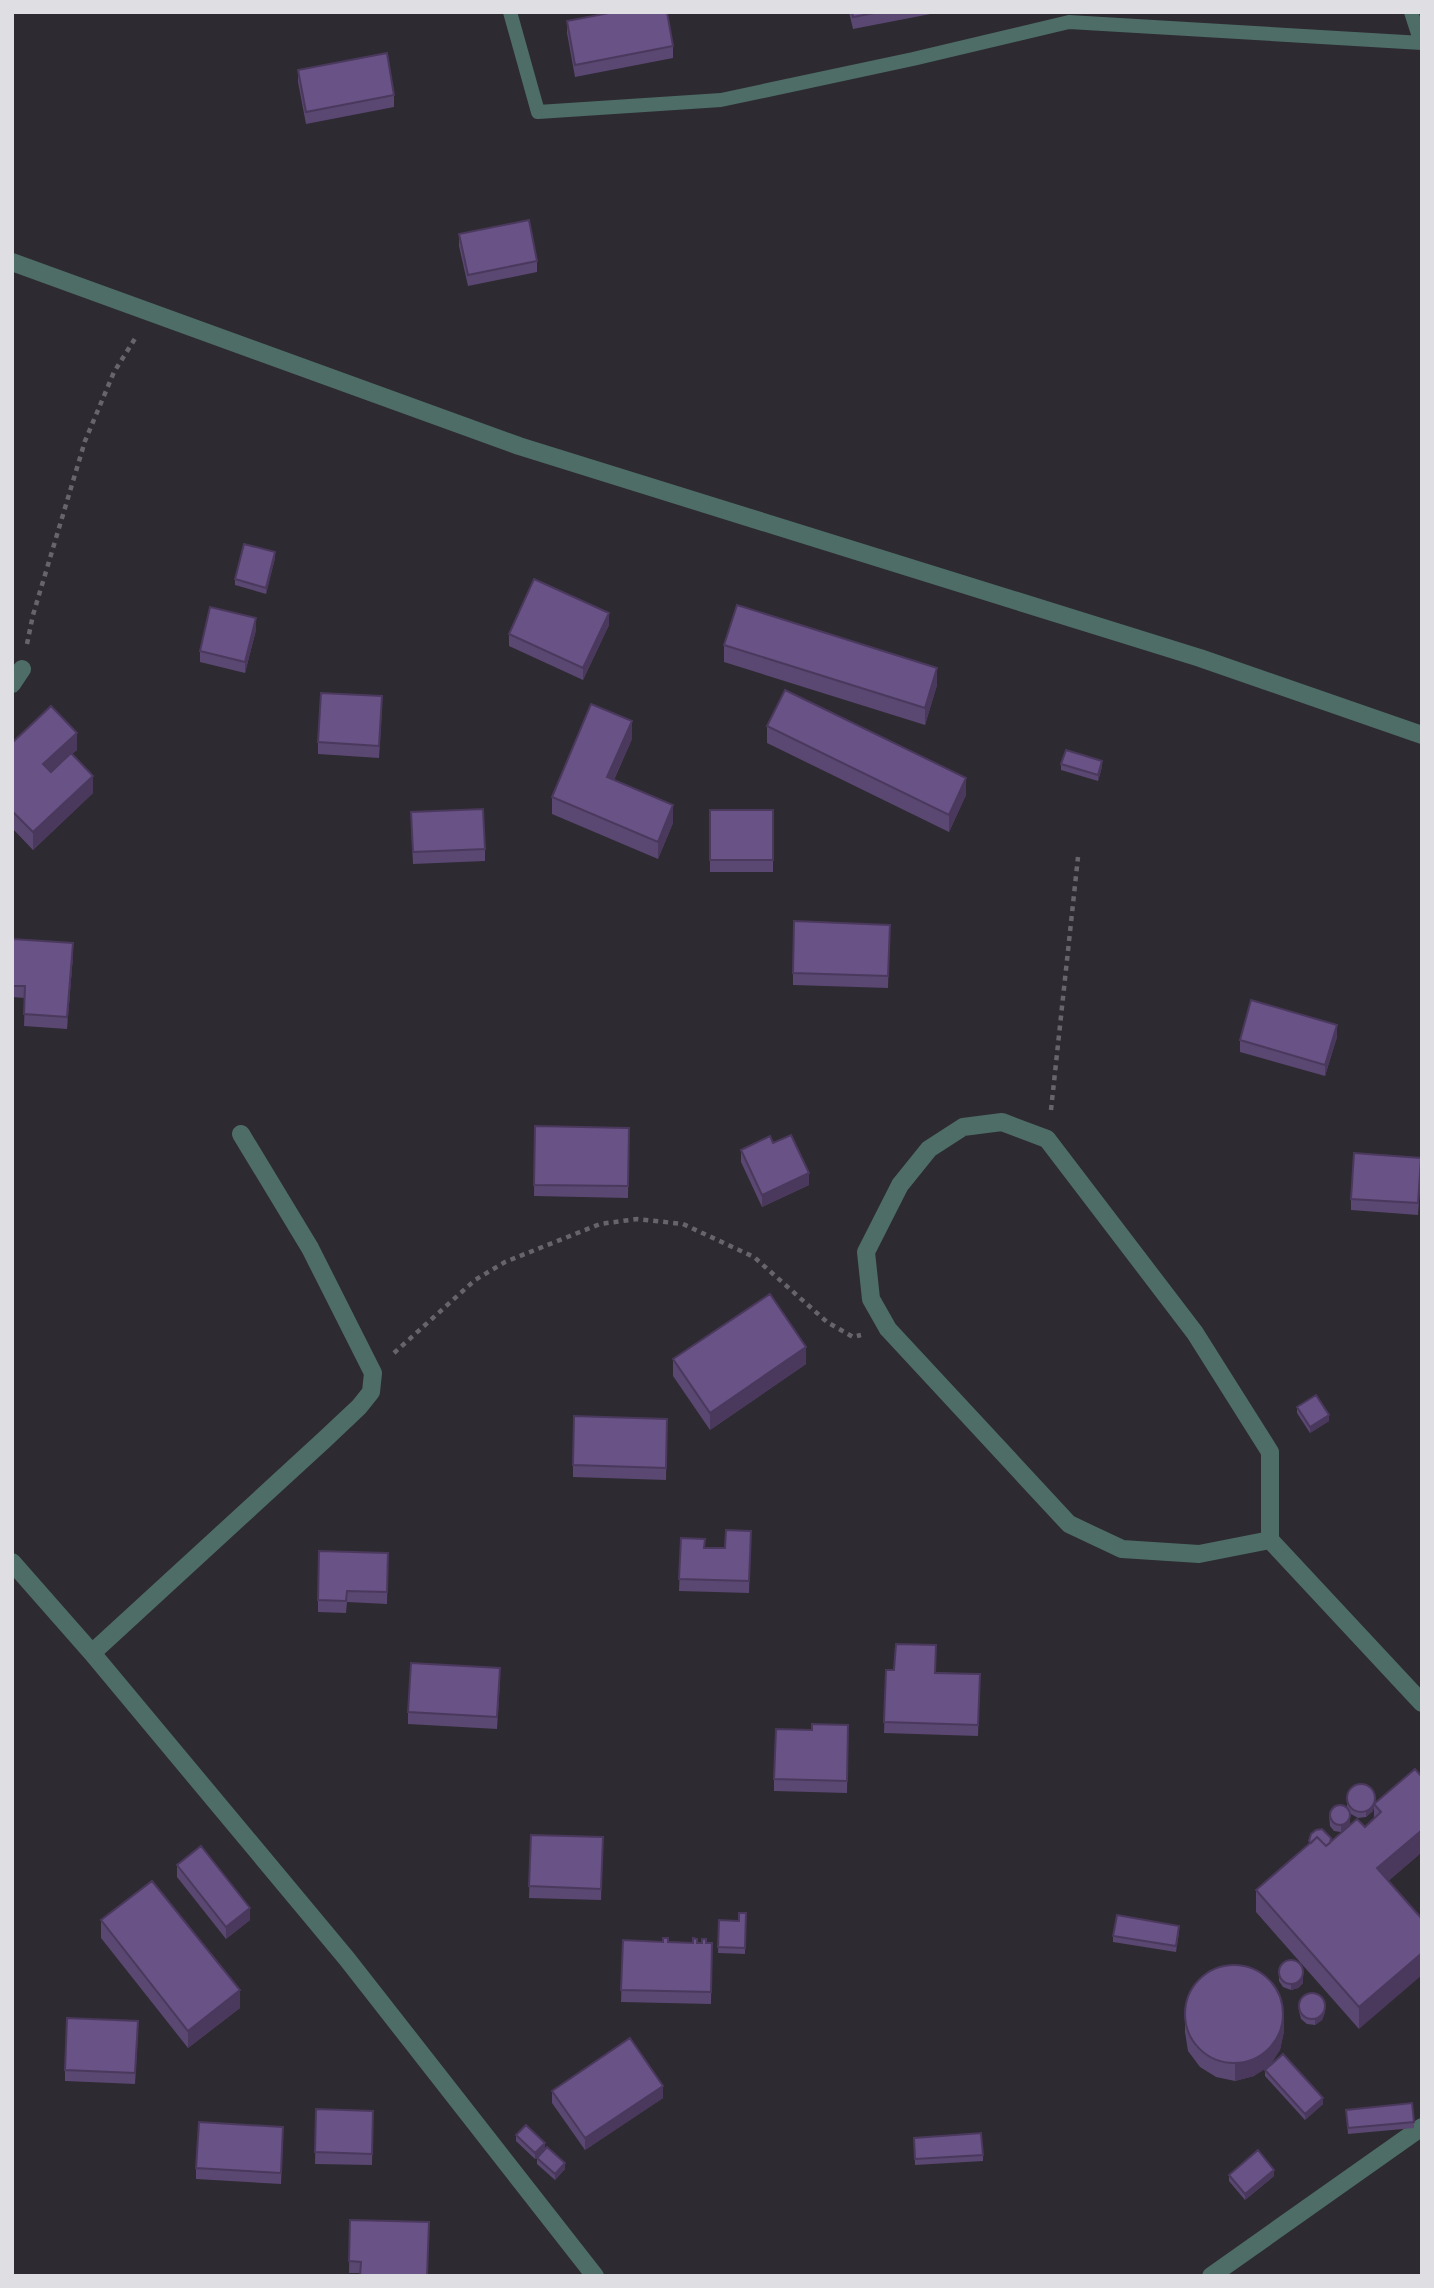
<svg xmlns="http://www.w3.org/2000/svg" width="1434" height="2288" viewBox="0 0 1434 2288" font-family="Figtree,sans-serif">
<rect width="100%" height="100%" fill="#2d2a31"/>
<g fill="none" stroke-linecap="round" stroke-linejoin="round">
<path stroke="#67656b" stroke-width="4.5" stroke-dasharray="5 5" stroke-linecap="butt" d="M27,644L33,615L85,441L114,372L136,337
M1051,1110L1078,857
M394,1353L475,1280L505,1262L600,1224L637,1219L683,1224L754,1257L827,1322L853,1337L861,1335"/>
<path stroke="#4e6d67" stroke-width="14" d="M510,12L538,112L721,100L913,59L1069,22L1422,43
M1411,12L1421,43"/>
<path stroke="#4e6d67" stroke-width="18" d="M12,262L519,446L1200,658L1422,735
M12,684L22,669
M1270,1540L1199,1554L1122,1549L1069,1524L888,1329L871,1299L866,1252L900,1185L929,1149L963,1127L1002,1122L1047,1139L1195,1333L1270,1452V1540L1422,1703
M12,1562L92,1653L347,1959L595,2276
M92,1653L324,1440L359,1407L371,1392L373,1373L310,1248L241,1134
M1211,2276L1422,2127"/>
</g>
<path fill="#5a4772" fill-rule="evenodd" d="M849,12H941L853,29Z
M567,21L673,46V58L575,77L567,33Z
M298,70L394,95V107L306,124L298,82Z
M459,234L537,261V272L468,286L459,246Z
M275,558L266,594L235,585V579Z
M609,625L583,680L509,646V634Z
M256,630L245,673L200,662V651Z
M724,645L937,685L925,725L724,662Z
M382,708L379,758L318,754V742Z
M767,726L966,795L949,832L767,743Z
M632,739L614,780L673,823L658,859L552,814V797Z
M12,743L77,750L72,754L93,793L33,850L12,828Z
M1061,764L1102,767L1098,781L1061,770Z
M710,810H773V872H710Z
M411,823L485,849V861L413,864Z
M890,925L888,988L793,985V973Z
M12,939L73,955L67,1029L24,1026L25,998L12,997Z
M1337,1037L1325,1076L1240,1052V1040Z
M535,1126L629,1128L628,1198L534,1196Z
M773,1143L809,1185L762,1207L741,1162V1150Z
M1421,1170L1418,1215L1351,1210V1199Z
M673,1359L806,1364L710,1430L673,1376Z
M1297,1407L1329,1421L1310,1433L1297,1413Z
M667,1419L666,1480L573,1477V1465Z
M751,1531L749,1593L679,1591L681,1538L705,1548H725Z
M388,1553L387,1604L347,1602L346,1613L318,1612V1600Z
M886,1670L980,1674L978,1736L884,1733Z
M500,1680L497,1729L408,1724V1712Z
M848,1725L847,1793L774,1791V1779L812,1730Z
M1422,1777V1852L1388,1881L1359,2029L1256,1912V1890L1309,1844V1841L1331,1842L1343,1831L1341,1832L1334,1831L1330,1826L1329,1814L1349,1811L1347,1806V1800L1375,1804ZM1374,1806V1818L1365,1827H1348L1350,1824L1349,1811L1351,1814L1358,1818L1366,1817L1373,1811Z
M531,1835L603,1837L601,1900L529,1898Z
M177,1865L250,1920L226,1939L177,1877Z
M746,1913L745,1954L718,1953L719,1920L739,1921Z
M101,1920L240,2008L188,2048L101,1938Z
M1179,1932L1176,1952L1113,1942V1936Z
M623,1940L712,1943L711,2004L621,2002Z
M1279,1975L1303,1983L1298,1988L1291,1990L1283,1987L1279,1981Z
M1299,2005L1325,2012L1322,2020L1315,2025L1307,2024L1301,2019L1299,2011Z
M1185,2015L1284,2031L1280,2050L1254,2076L1235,2081L1216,2077L1200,2067L1188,2051L1185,2032Z
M138,2033L135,2084L65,2081V2070Z
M1265,2070L1323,2104L1305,2120L1265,2076Z
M552,2091L663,2098L585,2150L552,2103Z
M316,2109L373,2111L372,2165L315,2164Z
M1346,2110L1414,2122V2128L1348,2134Z
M516,2135L545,2149L535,2159L516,2141Z
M914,2138L983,2155V2161L915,2165Z
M283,2139L281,2184L196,2179V2168Z
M537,2158L565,2169L555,2180L537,2164Z
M1229,2175L1274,2176L1245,2200L1229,2181Z
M350,2220L429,2222L360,2273H349Z"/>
<path fill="#4a395d" d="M275,552V558L266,594V588Z
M609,613V625L583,680V668Z
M256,618V630L245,673V662Z
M937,668V685L925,725V708Z
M632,721V739L607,795V777Z
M77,733V750L43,781V764Z
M1102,761V767L1098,781V775Z
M93,776V793L33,850V832Z
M966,778V795L949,832V815Z
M673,805V823L658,859V842Z
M73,943V955L67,1029V1017Z
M1337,1025V1037L1325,1076V1065Z
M809,1173V1185L762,1207V1195Z
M806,1347V1364L710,1430V1413Z
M1329,1415V1421L1310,1433V1427Z
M1375,1797L1373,1811L1366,1817V1811Z
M1350,1818V1824L1347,1830L1341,1832V1826Z
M1422,1830V1852L1377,1891V1868Z
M250,1908V1920L226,1939V1927Z
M1422,1953V1975L1359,2029V2007Z
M1303,1969V1983L1298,1988L1291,1990V1984Z
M240,1990V2008L188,2048V2031Z
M1325,2006V2012L1322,2020L1315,2025V2019Z
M1284,2014V2031L1280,2050L1270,2066L1254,2076L1235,2081V2063Z
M663,2086V2098L585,2150V2138Z
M1323,2098V2104L1305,2120V2114Z
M545,2143V2149L535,2159V2153Z
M565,2163V2169L555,2180V2174Z
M1274,2170V2176L1245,2200V2194Z"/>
<path fill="#695285" stroke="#4a395d" stroke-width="2" d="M614,12H667L673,46L575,65L567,21Z
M852,12H879L853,17Z
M387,53L394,95L306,112L298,70Z
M529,220L537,261L468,275L459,234Z
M244,544L275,552L266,588L235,579Z
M534,579L609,613L583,668L509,634Z
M737,605L937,668L925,708L724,645Z
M210,607L256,618L245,662L200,651Z
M785,690L966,778L949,815L767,726Z
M321,693L382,696L379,746L318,742Z
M591,704L632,721L607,777L673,805L658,842L552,797Z
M51,706L77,733L43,764L51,772L71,753L93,776L33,832L12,811V743Z
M1066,750L1102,761L1098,775L1061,764Z
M483,809L485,849L413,852L411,812Z
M710,810H773V860H710Z
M794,921L890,925L888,976L793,973Z
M12,939L73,943L67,1017L24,1014L25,986H12Z
M1251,1000L1337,1025L1325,1065L1240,1040Z
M535,1126L629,1128L628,1186L534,1185Z
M791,1135L809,1173L762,1195L741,1150L770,1136L773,1143Z
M1354,1153L1421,1158L1418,1203L1351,1199Z
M770,1294L806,1347L710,1413L673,1359Z
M1316,1395L1329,1415L1310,1427L1297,1407Z
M574,1416L667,1419L666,1468L573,1465Z
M726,1530L751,1531L749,1581L679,1579L681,1538L705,1539L704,1548H725Z
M319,1551L388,1553L387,1592L347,1591L346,1601L318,1600Z
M896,1644L936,1645L935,1673L980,1674L978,1725L884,1722L886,1670H894Z
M411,1663L500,1668L497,1717L408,1712Z
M812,1724L848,1725L847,1781L774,1779L776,1729L812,1730Z
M1415,1769L1422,1777V1830L1377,1868L1422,1919V1953L1359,2007L1256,1890L1317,1837L1326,1846L1357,1819L1365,1827L1381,1812L1374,1804Z
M1347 1798a14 14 0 1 1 28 0a14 14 0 1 1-28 0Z
M1330 1815a10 10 0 1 1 20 0a10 10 0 1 1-20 0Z
M1322,1829L1331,1838L1330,1843L1326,1846L1317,1837L1311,1843L1309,1841L1311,1834L1316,1830Z
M531,1835L603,1837L601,1889L529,1886Z
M201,1846L250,1908L226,1927L177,1865Z
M152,1881L240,1990L188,2031L101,1920Z
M739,1913H746L745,1948L718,1947L719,1920L739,1921Z
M1117,1915L1179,1926L1176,1946L1113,1936Z
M663,1938H668V1942L693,1943V1938L697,1939V1943H702V1939H706V1943H712L711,1992L621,1990L623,1940L663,1942Z
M1279 1972a12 12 0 1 1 24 0a12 12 0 1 1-24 0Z
M1185 2014a49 49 0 1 1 98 0a49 49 0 1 1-98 0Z
M1299 2006a13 13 0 1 1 26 0a13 13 0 1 1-26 0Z
M67,2018L138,2021L135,2073L65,2070Z
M630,2038L663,2086L585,2138L552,2091Z
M1283,2054L1323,2098L1305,2114L1265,2070Z
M1412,2103L1414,2122L1348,2128L1346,2110Z
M316,2109L373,2111L372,2154L315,2152Z
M199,2122L283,2127L281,2173L196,2168Z
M526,2125L545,2143L535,2153L516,2135Z
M981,2133L983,2155L915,2159L914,2138Z
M547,2147L565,2163L555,2174L537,2158Z
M1258,2150L1274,2170L1245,2194L1229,2175Z
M350,2220L429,2222L427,2276H360L361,2262L349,2261Z"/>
<rect width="1434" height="2288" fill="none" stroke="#dfdee2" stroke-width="28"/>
</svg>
